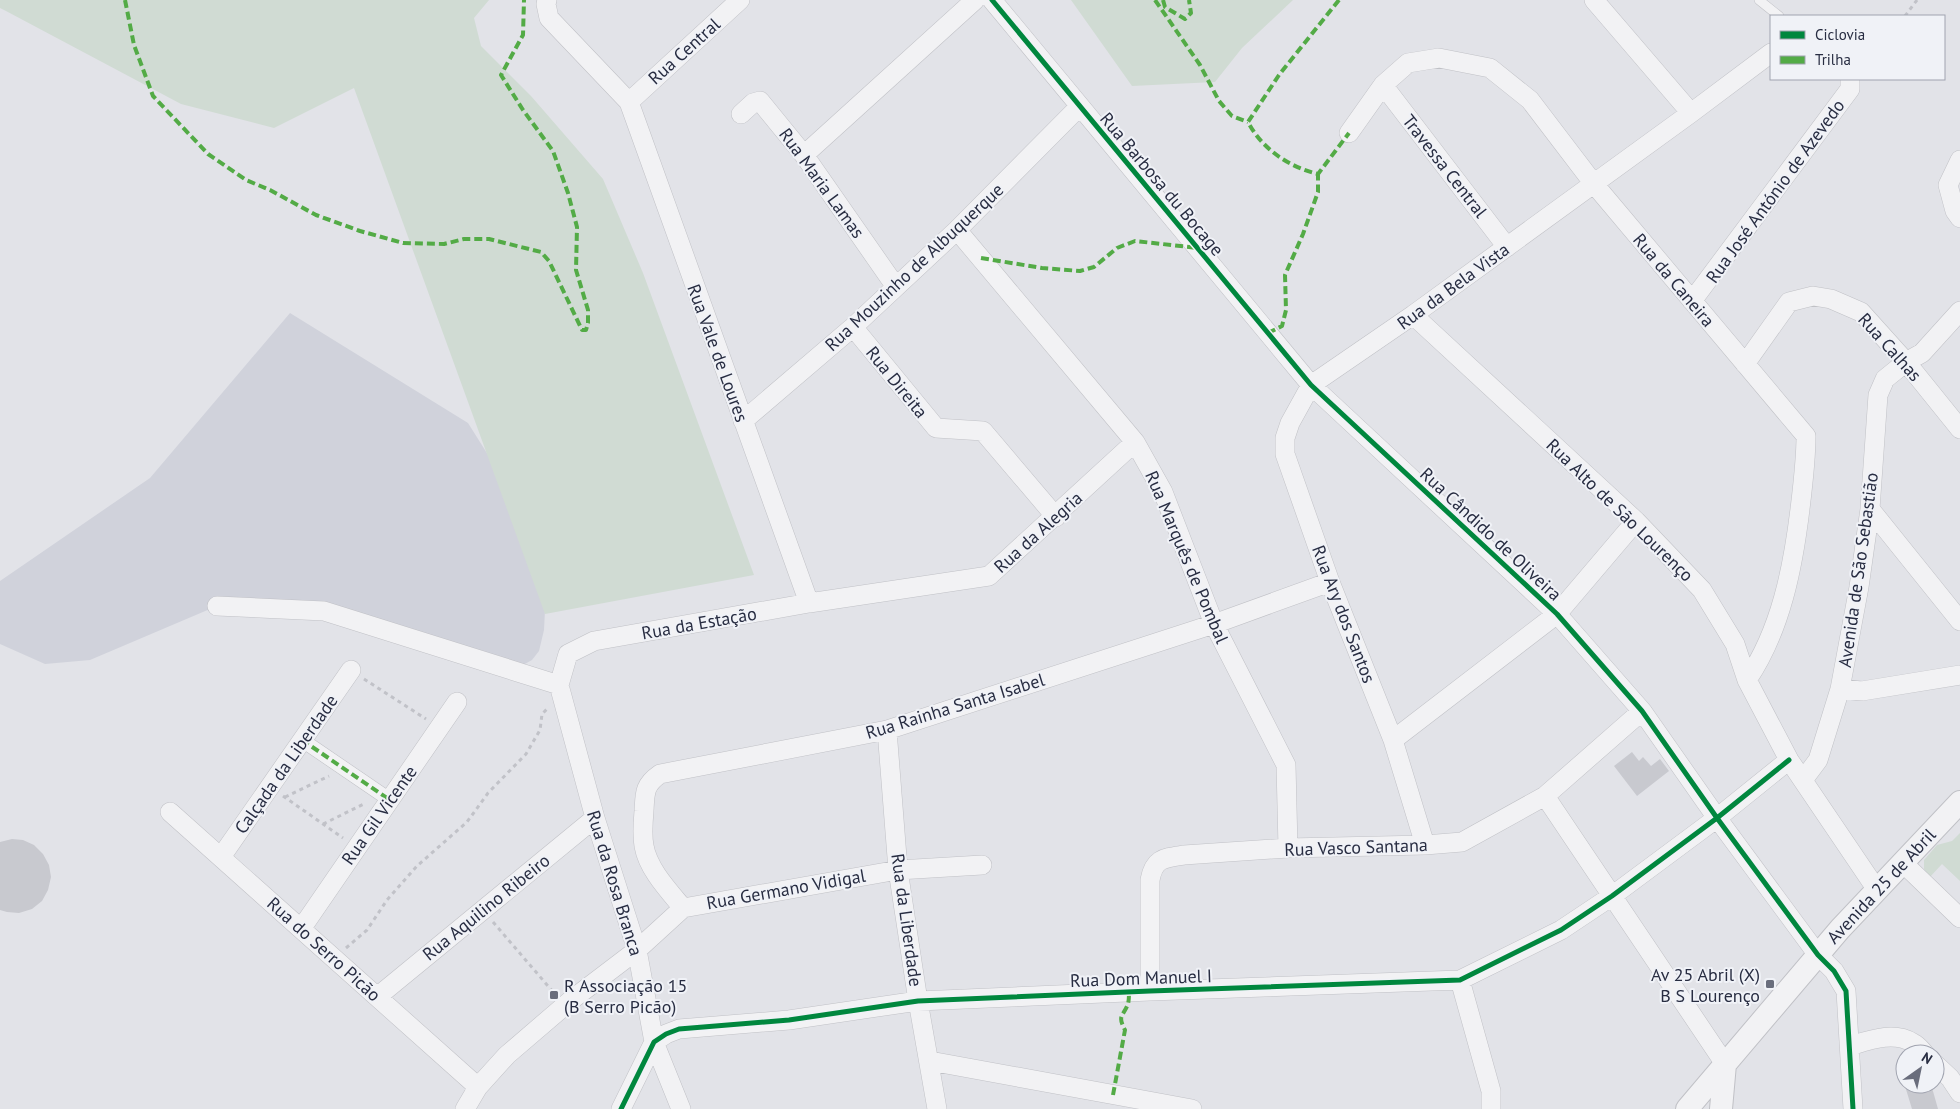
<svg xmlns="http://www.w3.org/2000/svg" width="1960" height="1109" viewBox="0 0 1960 1109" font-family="'PT Sans',sans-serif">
<rect width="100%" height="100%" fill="#e2e3e8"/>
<path fill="#d0d2db" d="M290,313L468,423L548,550L544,630L539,651L532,660L523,665L324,611L217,606L90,660L45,664L0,644V581L150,478Z"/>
<path fill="#d0dbd3" d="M0,0H489L474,18L481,46L531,96L603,179L643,273L754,575L545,614L354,88L274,128L181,104L6,11L0,8Z
M1071,0H1293L1242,48L1215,82L1132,86Z
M1960,833V881L1942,864L1930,877L1924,869V860L1937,845L1952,841Z"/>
<path fill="#c8c9cf" d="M1632,752L1639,761L1643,757L1651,766L1660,759L1669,771L1637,796L1614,766Z
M12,839L23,840L34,845L43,854L49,865L51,877L48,890L42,901L32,909L19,913L7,912L0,910V842Z
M1912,1084H1931L1938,1109H1912L1905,1086Z"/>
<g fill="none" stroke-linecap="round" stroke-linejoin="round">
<defs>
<path id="service" d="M1759,0L1779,16"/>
<path id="pedestrian" d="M302,740L390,800"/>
<path id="minor" d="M547,0L546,4L549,18L629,102L809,603
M992,0L1311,385L1557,614L1642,711L1717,818L1818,955L1834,971L1846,991L1853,1109
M1594,0L1691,113
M1383,85L1507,247
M629,102L740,0
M741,114L753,103L760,101L804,155L896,287
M1349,133L1383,85L1408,63L1439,58L1490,68L1530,100L1594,184L1806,436C1806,460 1803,484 1800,509C1793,567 1781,630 1747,680
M804,155L975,0
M1960,160L1948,185L1955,211L1960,218
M957,230L1135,442L1163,492L1214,624L1286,765L1288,848
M1692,301L1850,89V79
M1413,315L1636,521L1702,590L1735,644L1747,680L1789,760L1877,890
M853,327L936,428L983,431L1056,517
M1745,364L1789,302L1813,296L1831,299L1861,312L1906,362L1960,429
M743,421L853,327L957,230L1080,106
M1870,509L1960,621
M217,606L324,611L559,685
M559,685L568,654L594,641L809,603L989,576L1135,442
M559,685L595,818L637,950L654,1042L681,1109
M1840,689L1862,691L1960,675
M887,730L898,870L918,1001L937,1109
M1393,740L1557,614L1636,521
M1803,780L1818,760L1840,689L1859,587L1870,509L1878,395L1885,379L1906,362L1922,353L1960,311
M1545,796L1725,1064
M170,812L478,1087
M1425,845L1393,740L1330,582L1285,454V438L1290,423L1311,385L1413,315L1691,113L1771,53
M221,857L351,670
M1903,863L1960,918
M683,908C668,890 648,869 644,846C642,835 643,822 644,811C645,793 644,785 660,774L887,730L1214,624L1330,582
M301,929L457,702
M1460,980L1491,1091V1109
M1150,991V880C1154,858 1164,858 1184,855L1288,848L1425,845L1462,842L1545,796L1642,711
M377,997L595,818
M1850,1046C1870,1040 1894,1031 1913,1043C1918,1045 1922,1051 1925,1054
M930,1061L1192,1109
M1935,1064L1950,1078L1960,1093
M465,1109L478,1087L507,1055L570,1001L637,950L683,908L898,870L982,865
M621,1109L654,1042L666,1034L679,1029L789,1020L918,1001L1150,991L1460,980L1561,930L1612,896L1717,818L1789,760"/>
<path id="tertiary" d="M1687,1109L1840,929L1960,802
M1721,1109L1725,1064"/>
</defs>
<use href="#service" stroke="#c0c1c6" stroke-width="10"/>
<use href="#pedestrian" stroke="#c0c1c6" stroke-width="15"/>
<use href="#minor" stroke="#c0c1c6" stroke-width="20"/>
<use href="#tertiary" stroke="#c0c1c6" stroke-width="24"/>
<path stroke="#c1c2c8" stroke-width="3" stroke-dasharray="4 4" stroke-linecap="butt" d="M1905,16L1917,0
M364,679L426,719
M283,796L343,838
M285,797L329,776
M323,824L366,803
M493,922L554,993
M346,948L367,930L387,900L417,866L467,822L488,793L526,754L540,730L542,714L548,708"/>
<use href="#service" stroke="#f2f2f4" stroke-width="9"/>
<use href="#pedestrian" stroke="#f2f2f4" stroke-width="14"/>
<use href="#minor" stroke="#f2f2f4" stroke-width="19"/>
<use href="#tertiary" stroke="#f2f2f4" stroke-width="22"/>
<path stroke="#53ab46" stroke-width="4" stroke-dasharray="8 4" stroke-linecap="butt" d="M125,0L134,45L153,96L208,154L246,180L270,190L316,215L360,231L403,243L444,244L464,239H489L541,252L549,261L582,330H586L588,323V310L576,270L577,227L568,193L553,151L523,110L501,75L523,35L524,0
M1155,0L1200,65L1219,101L1232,116L1248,122
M1163,0L1165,7L1185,19L1191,13L1189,0
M1339,0L1279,75L1248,122C1262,149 1289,167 1318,174L1349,133
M981,258L1042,268L1080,271L1094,267L1117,248L1135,241L1198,248
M1268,333L1282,326L1286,310L1285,275L1303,234L1318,192V174
M302,740L390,800
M1113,1095L1125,1030C1117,1015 1123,1017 1128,1004C1129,1000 1129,995 1129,992"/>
<defs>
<path id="cycleway" d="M992,0L1311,385L1557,614L1642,711L1717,818L1818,955L1834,971L1846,991L1853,1109
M621,1109L654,1042L666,1034L679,1029L789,1020L918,1001L1150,991L1460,980L1561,930L1612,896L1717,818L1789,760"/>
</defs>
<use href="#cycleway" stroke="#f0f2f7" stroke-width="8"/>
<use href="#cycleway" stroke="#00873e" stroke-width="5"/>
</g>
<g fill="#696d7c" stroke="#f0f2f7" stroke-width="2">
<rect x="1765" y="979" width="10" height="10" rx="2.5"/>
<rect x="549" y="990" width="10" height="10" rx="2.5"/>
</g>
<g text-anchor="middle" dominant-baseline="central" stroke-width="4" stroke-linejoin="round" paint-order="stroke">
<g font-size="18" fill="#282d42" stroke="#f0f2f7">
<text transform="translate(684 51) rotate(-42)">Rua Central</text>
<text transform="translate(1445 166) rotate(52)">Travessa Central</text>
<text transform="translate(822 183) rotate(54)">Rua Maria Lamas</text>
<text transform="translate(1162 184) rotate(50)">Rua Barbosa du Bocage</text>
<text transform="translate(1775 191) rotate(-54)">Rua José António de Azevedo</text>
<text transform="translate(914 267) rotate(-43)">Rua Mouzinho de Albuquerque</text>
<text transform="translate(1674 280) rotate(50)">Rua da Caneira</text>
<text transform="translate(1453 286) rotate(-36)">Rua da Bela Vista</text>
<text transform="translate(1890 347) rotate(48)">Rua Calhas</text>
<text transform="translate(718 353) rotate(70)">Rua Vale de Loures</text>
<text transform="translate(897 382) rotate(51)">Rua Direita</text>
<text transform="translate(1620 510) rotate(44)">Rua Alto de São Lourenço</text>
<text transform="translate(1038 532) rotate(-42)">Rua da Alegria</text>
<text transform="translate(1491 534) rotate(43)">Rua Cândido de Oliveira</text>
<text transform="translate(1187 557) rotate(67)">Rua Marquês de Pombal</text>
<text transform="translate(1858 570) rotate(-82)">Avenida de São Sebastião</text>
<text transform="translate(1344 614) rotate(69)">Rua Ary dos Santos</text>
<text transform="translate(699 623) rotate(-10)">Rua da Estação</text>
<text transform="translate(955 706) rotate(-17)">Rua Rainha Santa Isabel</text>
<text transform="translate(286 764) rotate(-55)">Calçada da Liberdade</text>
<text transform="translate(379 815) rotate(-55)">Rua Gil Vicente</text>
<text transform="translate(1356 847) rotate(-2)">Rua Vasco Santana</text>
<text transform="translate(615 883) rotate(73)">Rua da Rosa Branca</text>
<text transform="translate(1881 886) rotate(-47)">Avenida 25 de Abril</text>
<text transform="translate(786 889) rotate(-10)">Rua Germano Vidigal</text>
<text transform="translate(486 907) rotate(-39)">Rua Aquilino Ribeiro</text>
<text transform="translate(907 920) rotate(82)">Rua da Liberdade</text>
<text transform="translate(324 949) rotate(42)">Rua do Serro Picão</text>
<text transform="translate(1141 978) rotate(-2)">Rua Dom Manuel I</text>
</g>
<g font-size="18" fill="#282d42" stroke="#f0f2f7" text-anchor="end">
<text x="1760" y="974">Av 25 Abril (X)<tspan x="1760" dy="21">B S Lourenço</tspan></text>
<text x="564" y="985" text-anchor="start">R Associação 15<tspan x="564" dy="21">(B Serro Picão)</tspan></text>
</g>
</g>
<rect x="1770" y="15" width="175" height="65" fill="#f0f2f7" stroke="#a0a3af"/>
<rect x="1780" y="31" width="25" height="8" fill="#00873e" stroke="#a0a3af"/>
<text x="1815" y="40" font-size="15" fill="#282d42">Ciclovia</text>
<rect x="1780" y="56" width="25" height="8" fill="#53ab46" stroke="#a0a3af"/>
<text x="1815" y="65" font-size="15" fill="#282d42">Trilha</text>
<g transform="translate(1920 1069) rotate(33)"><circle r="24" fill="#f0f2f7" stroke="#a0a3af"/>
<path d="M0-4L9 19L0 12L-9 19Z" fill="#696d7c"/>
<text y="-8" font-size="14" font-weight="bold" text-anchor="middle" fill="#282d42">N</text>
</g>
</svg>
